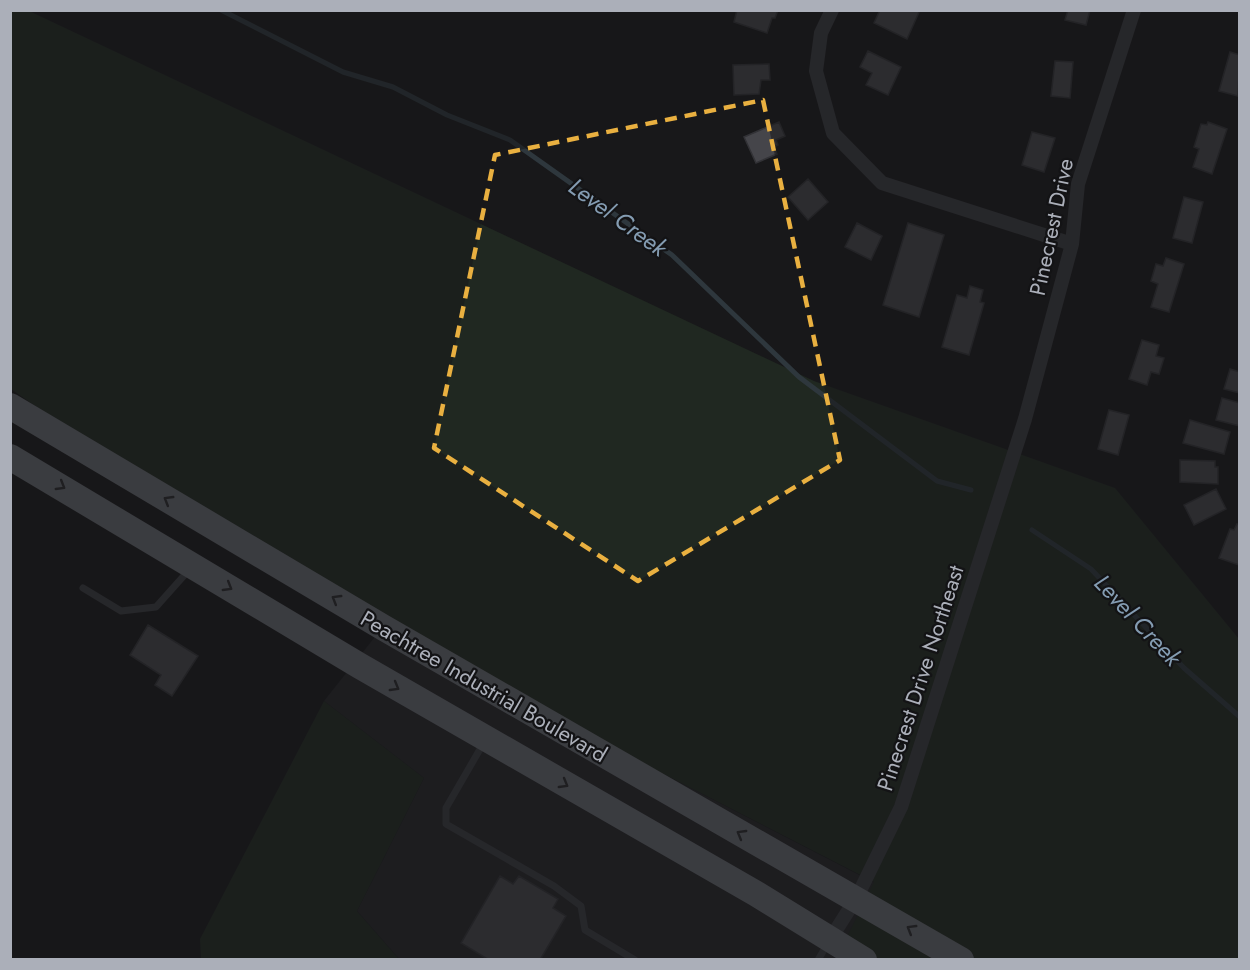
<svg xmlns="http://www.w3.org/2000/svg" width="1250" height="970" viewBox="0 0 1250 970" font-family="Jost,sans-serif">
<rect width="100%" height="100%" fill="#18181a"/>
<path fill="#242427" d="M386,623L613,748L875,883L836,959H399L357,911L424,778L324,701Z"/>
<path fill="#202821" d="M27,10L814,381L1115,488L1239,639V959H836L874,882L613,748L198,521L11,389L10,11Z
M324,701L424,778L357,911L399,959H201L200,939Z"/>
<g fill="none" stroke-linecap="round" stroke-linejoin="round">
<path stroke="#2e373d" stroke-width="5" d="M221,10L343,72L393,87L447,115L510,140L672,255L799,377L937,481L971,490
M1032,530L1091,569L1184,668L1240,717"/>
</g>
<path fill="#45454a" stroke="#323236" stroke-width="1.5" d="M737,10H778L775,18H772L767,33L734,22Z
M880,10H920L907,39L874,23Z
M1068,10H1090L1086,25L1065,20Z
M868,51L901,67L888,95L866,85L872,73L860,67Z
M1230,52L1240,55L1238,96L1219,91Z
M1055,61L1073,62L1070,98L1051,96Z
M769,64L770,80H761L759,94L734,95L733,65Z
M779,122L785,136L776,140L778,145L774,147L777,154L756,163L744,137Z
M1208,122L1227,129L1212,174L1193,167L1199,149L1194,147L1201,124L1207,125Z
M1032,132L1055,138L1044,172L1022,165Z
M808,179L828,202L808,220L788,197Z
M1184,197L1203,202L1192,243L1173,238Z
M857,223L882,236L871,260L845,247Z
M908,223L944,235L919,317L883,305Z
M1166,258L1184,264L1169,312L1151,307L1158,284L1151,281L1156,264L1163,266Z
M970,286L983,290L980,302L984,303L969,355L942,347L957,295L967,298Z
M1142,340L1159,345L1156,356L1164,358L1159,374L1151,372L1147,385L1129,379Z
M1230,369L1240,372V393L1224,389Z
M1222,398L1240,403V426L1216,420Z
M1109,410L1129,415L1118,455L1098,449Z
M1190,420L1230,432L1224,454L1183,443Z
M1180,460L1215,461V467H1218V484L1180,482Z
M1216,489L1226,509L1194,525L1184,505Z
M1237,524L1240,525L1239,565L1219,558L1230,529L1234,530Z
M148,625L198,656L172,696L155,685L161,675L130,655Z
M500,876L513,884L519,876L558,899L553,908L566,916L540,960H489L461,943Z"/>
<g fill="none" stroke-linecap="round" stroke-linejoin="round">
<path stroke="#393a3f" stroke-width="7" d="M83,588L121,611L156,607L189,570
M483,744L446,808V824L554,886L581,906L585,930L635,960
M818,960L828,943"/>
<path stroke="#393a3f" stroke-width="14" d="M832,10L821,33L816,71L833,133L882,183L1072,244
M831,938L857,897L901,807L1025,419L1072,244L1078,184L1134,10"/>
<path stroke="#65686f" stroke-width="26" d="M10,406L384,628L961,960
M10,457L360,666L755,893L864,960"/>
</g>
<defs><path id="oneway-chevron" d="M-2-3.5L2.5 0L-2 3.5" fill="none" stroke-width="1.6" stroke-linecap="round" stroke-linejoin="round" transform="scale(1.5)"/></defs>
<g stroke="#28282c">
<use href="#oneway-chevron" transform="translate(61 486) rotate(31)"/>
<use href="#oneway-chevron" transform="translate(168 500) rotate(-149)"/>
<use href="#oneway-chevron" transform="translate(228 587) rotate(31)"/>
<use href="#oneway-chevron" transform="translate(336 599) rotate(-149)"/>
<use href="#oneway-chevron" transform="translate(395 687) rotate(30)"/>
<use href="#oneway-chevron" transform="translate(564 784) rotate(30)"/>
<use href="#oneway-chevron" transform="translate(741 834) rotate(-150)"/>
<use href="#oneway-chevron" transform="translate(911 929) rotate(-149)"/>
</g>
<path d="M0 0H1250V970H0ZM763,100L840,460L638,581L434,448L495,155Z" fill="#18181a" fill-opacity=".55" fill-rule="evenodd"/>
<path fill="none" stroke="#e9b040" stroke-width="4.5" stroke-dasharray="12 8" stroke-linejoin="round" d="M763,100L840,460L638,581L434,448L495,155Z"/>
<g text-anchor="middle" dominant-baseline="central" stroke-width="4.5" stroke-linejoin="round" paint-order="stroke">
<g font-size="22" fill="#abafb9" stroke="#131315">
<text transform="translate(1051 227) rotate(-78)">Pinecrest Drive</text>
<text transform="translate(920 678) rotate(-72)">Pinecrest Drive Northeast</text>
<text transform="translate(484 686) rotate(30)">Peachtree Industrial Boulevard</text>
</g>
<g font-size="24" font-style="italic" fill="#849cb2" stroke="#131315">
<text transform="translate(618 217) rotate(36)">Level Creek</text>
<text transform="translate(1138 620) rotate(47)">Level Creek</text>
</g>
</g>
<rect width="1250" height="970" fill="none" stroke="#abafb9" stroke-width="24"/>
</svg>
